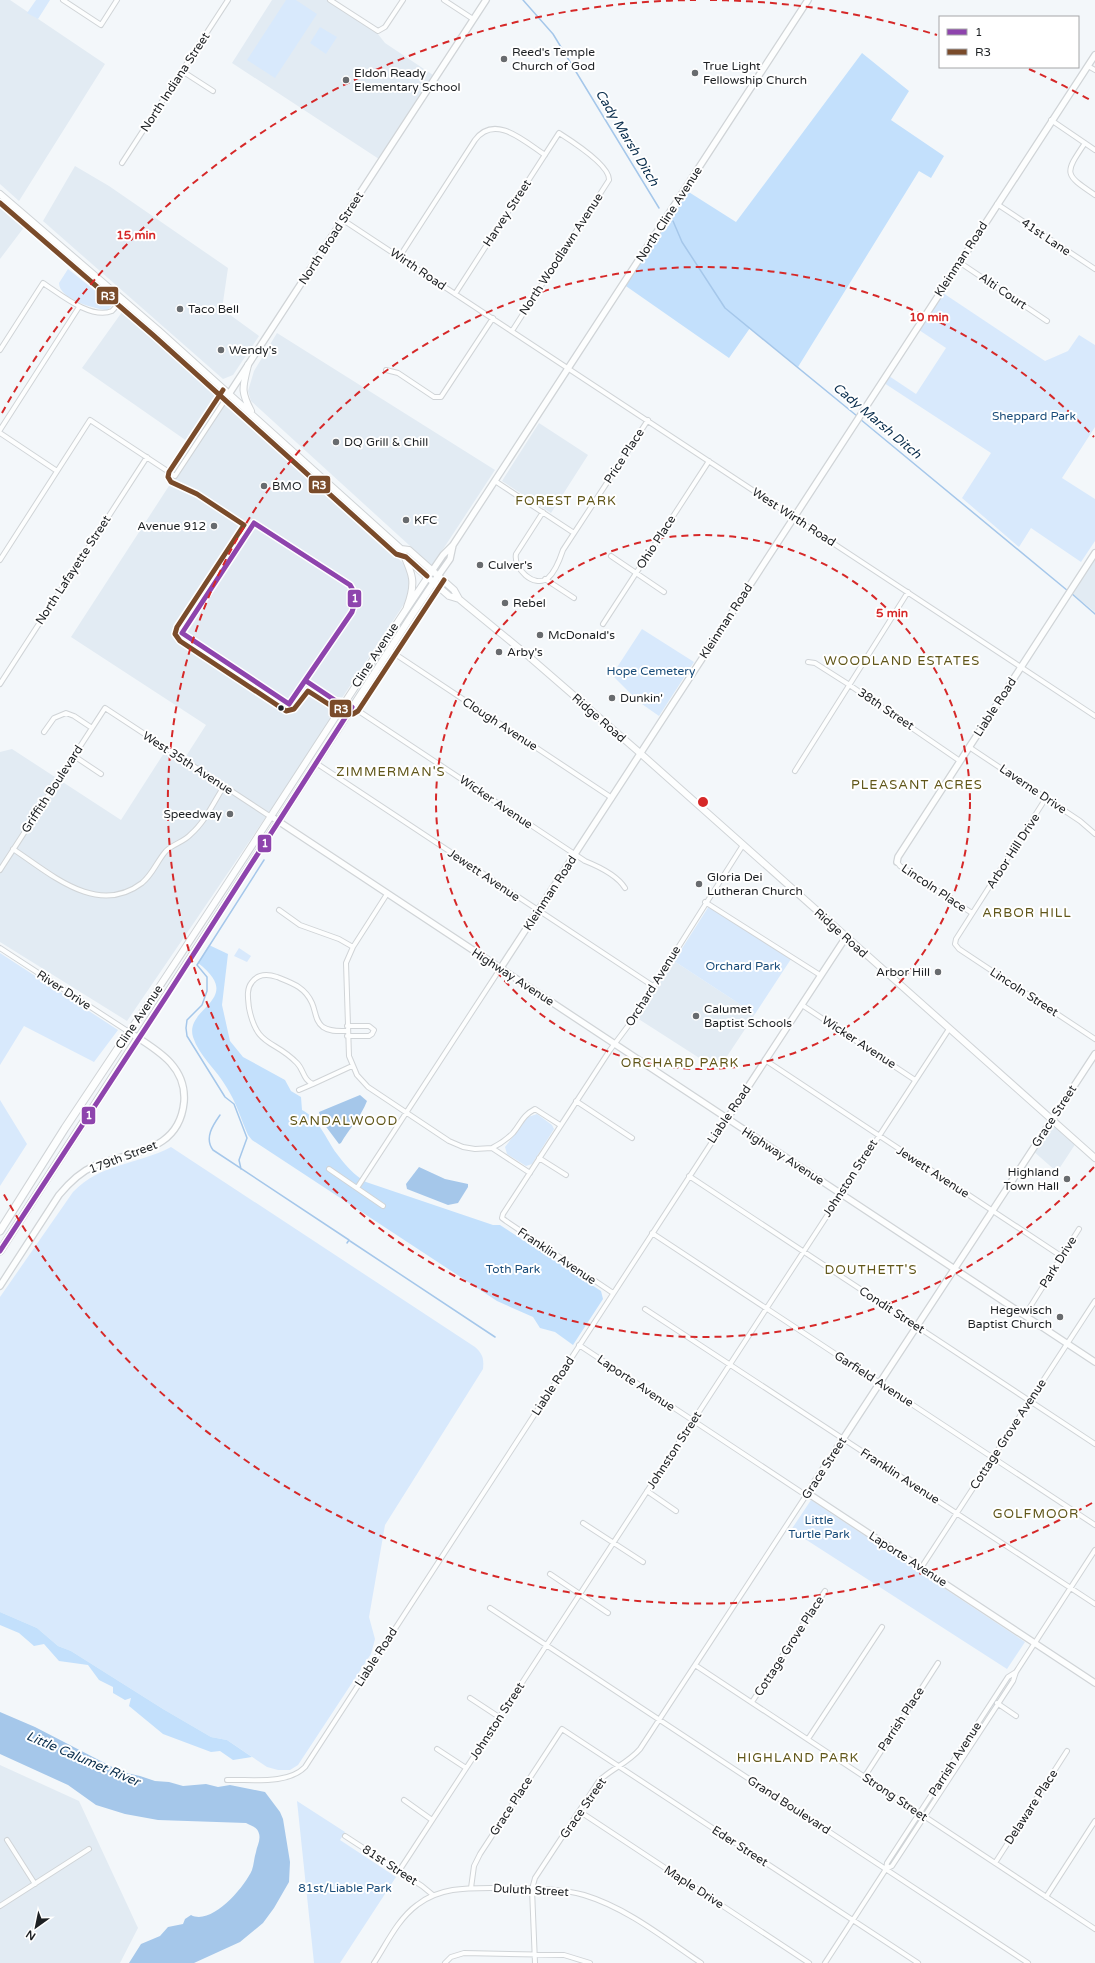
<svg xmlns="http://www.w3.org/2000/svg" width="1095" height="1963" viewBox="0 0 1095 1963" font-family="'Varela Round',sans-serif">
<rect width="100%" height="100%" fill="#f3f7fa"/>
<path fill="#e2ebf3" d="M0,0H10L105,64L19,201L0,184Z
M272,0H330L374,29L385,43L436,77L382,161L232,63Z
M75,166L109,186L228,268L222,309L259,336L233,375L223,379L43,221Z
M0,205L25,226L0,259Z
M127,305L227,394L194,446L82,368Z
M277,333L495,470L432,566L251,401L248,391L254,371Z
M224,401L403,563L408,570L411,591L406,601L334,710L331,719L291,780L127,1021L0,942V752L12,749L121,820L164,753L181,764L206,725L71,637Z
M539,423L588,455L551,513L502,481Z
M1095,553V612L1070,592Z
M674,961L755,1014L718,1070L637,1018Z
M1051,1121L1076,1143L1057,1172L1032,1150Z
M0,1765L79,1801L138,1928L120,1963H0Z"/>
<path fill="#d8e9fc" d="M36,0H50L38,19L27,13Z
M286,0H296L317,14L275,78L247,60Z
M320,27L337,37L326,54L310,43Z
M68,269L113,305L107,310C94,309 59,299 59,283Z
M943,293L1045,361L1068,351L1079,335L1095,345V427L1062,478L1095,499V541L1081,562L1031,528L1019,547L962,498L991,453L884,383L889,376L916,394L946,348L919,330Z
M642,629L694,662L659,716L639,702L612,675Z
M709,906L791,959L755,1014L674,961Z
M239,948L251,956L247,962L234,956Z
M0,953L118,1030L94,1062L24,1026L0,1065Z
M0,1100L27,1144L0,1186Z
M537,1114L552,1125L554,1129L532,1164L526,1166L507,1154L505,1147L528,1117Z
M171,1147L475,1347C483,1354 484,1359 483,1369L385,1525L369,1617L375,1639L371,1654L298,1765L290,1770H278L267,1767L227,1740L211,1737L163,1709L71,1651L58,1646L37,1628L0,1612V1297L73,1192C101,1163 137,1165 171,1147Z
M811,1500L1025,1642L1007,1669L791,1530Z
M297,1801L345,1832L340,1840L396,1877L340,1963H314Z"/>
<path fill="#c3e0fc" d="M862,53L909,91L891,120L944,156L931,178L919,171L798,367L750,328L729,358L623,284L684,189L736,222Z
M209,945L228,954L222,1005L230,1041L243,1057L285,1080L291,1091L301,1097L302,1110C319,1119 326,1139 337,1154C345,1165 354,1175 366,1182L493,1225H500L601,1291L603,1299L573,1345L555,1332L540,1328L533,1317L497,1301L252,1140L248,1135C241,1119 236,1102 227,1088C217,1070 199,1056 193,1037C184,1007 246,1000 198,963Z
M0,1612L37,1628L58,1646L71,1651L163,1709L211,1737L227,1740L252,1757L233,1760L220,1751L211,1752L163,1734L129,1706L131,1698L125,1700L113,1693V1687L99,1680L88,1665L59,1661L44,1644L34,1646L19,1633L0,1625Z"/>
<path fill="#a5c7ea" d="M360,1095L367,1101C361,1117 349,1129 341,1143L339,1144L321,1120L319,1112Z
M419,1167L445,1179L468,1184V1187L458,1203L448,1205L407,1189L406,1184Z
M0,1712L35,1727L122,1772L140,1776L155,1781L169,1782L183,1786L206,1784L218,1787L230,1785L265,1792L280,1812L283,1819L290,1862L289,1882L274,1908L263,1923L240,1942L194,1963H129L141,1944L160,1936L168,1927L183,1924L185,1919L191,1915C211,1926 244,1888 252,1870C254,1864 254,1858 256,1852C257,1845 262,1839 258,1831C256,1827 250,1825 246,1823L158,1820L125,1814L96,1805L68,1785L0,1754Z"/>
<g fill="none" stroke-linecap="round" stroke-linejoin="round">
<path stroke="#a5c7ea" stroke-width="1.5" d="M523,0L553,34L659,208
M673,221L682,242L725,308L857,416
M860,419L1068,591
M1071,593L1095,614
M220,1115C213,1125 204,1138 213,1150L349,1240L347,1243
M241,1169L239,1160L247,1138L234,1104L225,1097L187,1036L186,1028L187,1020L202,1005L207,991V977L197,965L264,860
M350,1241L495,1337"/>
<defs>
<path id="street" d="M63,0L101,25L117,0
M330,0L378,31L385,27L403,0
M444,0L473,19
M1088,66L1095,70
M182,71L213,91
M1051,120L1095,150
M1085,143C1064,174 1064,174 1095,195
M122,163L228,0
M997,204L1095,269
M343,220L1095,716
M400,256L475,140C495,113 525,142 545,155
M959,262L1047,321
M455,294L559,133C570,140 610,165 609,180L512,331
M0,350L43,283C60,294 91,320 112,311L123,299
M386,370L398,373L434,397H441L493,318
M0,430L79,307
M0,433L57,471
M495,481L574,533
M543,512L516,554C513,568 534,589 548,578C555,572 560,559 563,550L648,420
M611,556L664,592
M0,560L90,420L175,476L229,394
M545,579L574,598
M603,624L709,461
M389,650L612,798
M808,662L815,663L848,684L960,761
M0,684L147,457
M345,702L585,861C600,867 617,875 625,888
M44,732L54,718L66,713L74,716L92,728
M969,747L1080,821L1095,834
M74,756L101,774
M316,763L653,986
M795,771L908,592
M1046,798L956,939L955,944L959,949L1095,1039
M13,849C51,874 97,917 142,883C153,874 157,861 166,851C173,844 184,842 191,834C205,822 214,802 224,786
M897,862L900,866L972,913
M0,870L105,708L271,817
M387,894L353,947L346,963L349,1056L357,1075L368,1087L449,1141L463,1147L475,1149L492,1148L530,1173
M705,902L820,975
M279,910L300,925L339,939L353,947
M0,948L129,1032
M802,1005L915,1080
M347,1026H369L374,1030L372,1034L369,1036H347
M347,1031C339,1031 330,1032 323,1027C315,1021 316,1012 312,1003C305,987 292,983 277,977C268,974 258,974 252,982C246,989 248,999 249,1008C257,1048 274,1039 297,1063C304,1070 303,1080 313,1084L352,1066
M765,1060L1061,1256
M299,1090L313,1084
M576,1101L632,1138
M492,1148C500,1144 507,1139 513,1133C522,1122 522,1116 535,1109L560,1125
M539,1158L566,1175
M329,1169L383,1206
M689,1176L1095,1444
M357,1188L500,969
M652,1233L1095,1525
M613,1293L506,1221L502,1218L503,1214L610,1050L631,1022L743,845
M645,1309L1095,1604
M1025,1315L1079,1229
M647,1491L676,1511
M583,1523L643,1562
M921,1568L1095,1301
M550,1574L608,1613
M490,1608L1028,1963
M695,1665L1095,1929
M470,1698L499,1717
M752,1702L825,1591
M997,1703L1016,1716
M808,1739L882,1627
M437,1749L466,1768
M865,1776L938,1663
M227,1780C250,1779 288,1785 305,1767L727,1119
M404,1800L432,1820
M579,1811L809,1963
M345,1836L422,1886L433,1895
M7,1840L35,1884
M995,1863L1067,1751
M886,1869L892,1866L1013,1681L1016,1672L1095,1550
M399,1871L949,1029
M471,1888L474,1866L480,1854L562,1729L918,1963
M1046,1897L1095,1821
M0,1906L89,1849
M374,1963C387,1943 398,1919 417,1905C440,1887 468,1888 496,1888C524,1889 556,1887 584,1895C627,1908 664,1938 701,1963
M445,1963L451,1957L464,1953L564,1955L590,1963
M535,1963L532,1889L535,1878L599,1781C611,1769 628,1763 640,1749L807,1494L801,1492L579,1345
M825,1963L886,1869L887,1863L1008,1677L1016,1672"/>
<path id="secondary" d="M229,394L486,0
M432,571L443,555L453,545L808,0
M438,576L450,559L453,545
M272,817L1095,1362
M897,862L898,857L1095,553
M500,969L1095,55
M1095,1054L807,1494L812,1496L1095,1683
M727,1119L846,937
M0,1286L59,1195C69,1183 80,1172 94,1166C130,1151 179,1153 184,1102C187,1065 155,1049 129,1032"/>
<path id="primary" d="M0,194L158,330L401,549C412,573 417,581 407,607
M248,365C243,387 240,390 251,411
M401,549L409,550L454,590L459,599L526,654L640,753L1095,1158
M406,558L449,596L459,599
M129,1032C232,880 329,723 432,571
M138,1038L412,615L438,576"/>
<path id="highway" d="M0,1231L65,1128L129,1032
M0,1251L138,1038"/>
</defs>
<use href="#street" stroke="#d0d4d7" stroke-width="6"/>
<use href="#secondary" stroke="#d0d4d7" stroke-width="8"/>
<use href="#primary" stroke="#d0d4d7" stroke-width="8"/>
<use href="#highway" stroke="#d0d4d7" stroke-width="9"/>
<use href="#street" stroke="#fdfefe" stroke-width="4"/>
<use href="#secondary" stroke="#fdfefe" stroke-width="5.5"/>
<use href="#primary" stroke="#fdfefe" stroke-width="6"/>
<use href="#highway" stroke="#fdfefe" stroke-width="7"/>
<defs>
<path id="bus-1" d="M254,523L350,585C356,594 356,602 352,612L289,704L182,633Z
M306,681L336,701L345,702
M0,1251L168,994L352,707"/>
<path id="bus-2" d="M0,203L153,335L396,554L406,557L427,576
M223,390L169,472L168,477L171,482L197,494L244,525L177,627L175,634L180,641L286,711L294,709L308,691L333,707L342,709L353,714L358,711L444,580"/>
</defs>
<use href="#bus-1" stroke="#fff" stroke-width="8"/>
<use href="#bus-2" stroke="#fff" stroke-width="8"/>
<use href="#bus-1" stroke="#8e44ad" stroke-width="5"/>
<use href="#bus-2" stroke="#7a4b2a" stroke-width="5"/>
</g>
<g fill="none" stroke="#d62828" stroke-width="2" stroke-dasharray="7 5">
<circle cx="703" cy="802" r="267"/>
<path d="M1094 1167A535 535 0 1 1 1094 437"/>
<path d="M1092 1503A802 802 0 0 1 2 1191M2 413A802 802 0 0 1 696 0M710 0A802 802 0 0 1 937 35M1029 69A802 802 0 0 1 1092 101"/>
</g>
<g fill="#686b6e" stroke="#fff" stroke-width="1.5">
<circle cx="504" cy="59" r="4"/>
<circle cx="695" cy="73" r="4"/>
<circle cx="346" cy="80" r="4"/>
<circle cx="180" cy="309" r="4"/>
<circle cx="221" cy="350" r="4"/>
<circle cx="336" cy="442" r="4"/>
<circle cx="264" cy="486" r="4"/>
<circle cx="406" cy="520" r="4"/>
<circle cx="214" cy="526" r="4"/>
<circle cx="480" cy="565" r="4"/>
<circle cx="505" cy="603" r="4"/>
<circle cx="540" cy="635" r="4"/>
<circle cx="499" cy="652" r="4"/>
<circle cx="612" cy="698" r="4"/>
<circle cx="230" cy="814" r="4"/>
<circle cx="699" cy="884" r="4"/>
<circle cx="938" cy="972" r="4"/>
<circle cx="696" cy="1016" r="4"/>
<circle cx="1067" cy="1179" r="4"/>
<circle cx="1060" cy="1317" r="4"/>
</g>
<circle fill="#1d2023" stroke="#fff" stroke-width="1.5" cx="281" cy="708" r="3.5"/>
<g text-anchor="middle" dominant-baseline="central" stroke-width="4" stroke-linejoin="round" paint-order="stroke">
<g font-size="12" fill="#1d2023" stroke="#fff" text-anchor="start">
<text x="512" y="52">Reed's Temple<tspan x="512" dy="14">Church of God</tspan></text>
<text x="703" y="66">True Light<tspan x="703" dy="14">Fellowship Church</tspan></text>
<text x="354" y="73">Eldon Ready<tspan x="354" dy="14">Elementary School</tspan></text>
<text x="188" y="309">Taco Bell</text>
<text x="229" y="350">Wendy's</text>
<text x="344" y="442">DQ Grill &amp; Chill</text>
<text x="272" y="486">BMO</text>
<text x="414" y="520">KFC</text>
<text x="206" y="526" text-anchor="end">Avenue 912</text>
<text x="488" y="565">Culver's</text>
<text x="513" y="603">Rebel</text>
<text x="548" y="635">McDonald's</text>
<text x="507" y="652">Arby's</text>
<text x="620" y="698">Dunkin'</text>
<text x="222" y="814" text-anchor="end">Speedway</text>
<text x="707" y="877">Gloria Dei<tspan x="707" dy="14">Lutheran Church</tspan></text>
<text x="930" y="972" text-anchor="end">Arbor Hill</text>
<text x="704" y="1009">Calumet<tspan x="704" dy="14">Baptist Schools</tspan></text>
<text x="1059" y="1172" text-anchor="end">Highland<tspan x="1059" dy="14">Town Hall</tspan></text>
<text x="1052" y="1310" text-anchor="end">Hegewisch<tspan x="1052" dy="14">Baptist Church</tspan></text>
</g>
<g font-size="12" fill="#1d2023" stroke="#fff">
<text transform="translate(175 82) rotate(-57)">North Indiana Street</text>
<text transform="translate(507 213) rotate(-57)">Harvey Street</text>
<text transform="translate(669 214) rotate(-57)">North Cline Avenue</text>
<text transform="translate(1046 237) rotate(34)">41st Lane</text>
<text transform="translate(331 238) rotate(-57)">North Broad Street</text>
<text transform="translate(561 254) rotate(-57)">North Woodlawn Avenue</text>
<text transform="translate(961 259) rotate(-57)">Kleinman Road</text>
<text transform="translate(418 269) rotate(34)">Wirth Road</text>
<text transform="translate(1003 291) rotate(34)">Alti Court</text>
<text transform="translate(624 456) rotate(-57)">Price Place</text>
<text transform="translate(794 517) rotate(33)">West Wirth Road</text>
<text transform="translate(656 542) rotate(-57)">Ohio Place</text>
<text transform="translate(73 570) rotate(-57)">North Lafayette Street</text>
<text transform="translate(726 621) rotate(-57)">Kleinman Road</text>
<text transform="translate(375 655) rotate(-57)">Cline Avenue</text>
<text transform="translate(995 707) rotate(-57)">Liable Road</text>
<text transform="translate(886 709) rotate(34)">38th Street</text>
<text transform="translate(599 718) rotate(41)">Ridge Road</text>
<text transform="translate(500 724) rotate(33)">Clough Avenue</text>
<text transform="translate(188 763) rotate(33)">West 35th Avenue</text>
<text transform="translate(52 789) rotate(-57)">Griffith Boulevard</text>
<text transform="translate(1033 789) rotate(34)">Laverne Drive</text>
<text transform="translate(496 802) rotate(34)">Wicker Avenue</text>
<text transform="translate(1013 851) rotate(-57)">Arbor Hill Drive</text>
<text transform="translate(484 875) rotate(34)">Jewett Avenue</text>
<text transform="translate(934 888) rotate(34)">Lincoln Place</text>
<text transform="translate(550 893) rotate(-57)">Kleinman Road</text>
<text transform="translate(841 933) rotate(42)">Ridge Road</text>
<text transform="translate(513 977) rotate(33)">Highway Avenue</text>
<text transform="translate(653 986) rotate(-58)">Orchard Avenue</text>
<text transform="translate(64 990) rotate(33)">River Drive</text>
<text transform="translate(1024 992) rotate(33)">Lincoln Street</text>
<text transform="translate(139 1017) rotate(-56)">Cline Avenue</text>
<text transform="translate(859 1042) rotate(33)">Wicker Avenue</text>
<text transform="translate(729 1114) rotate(-56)">Liable Road</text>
<text transform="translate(1054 1116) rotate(-57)">Grace Street</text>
<text transform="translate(783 1156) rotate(33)">Highway Avenue</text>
<text transform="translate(123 1157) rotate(-21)">179th Street</text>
<text transform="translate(933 1172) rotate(33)">Jewett Avenue</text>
<text transform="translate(850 1178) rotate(-57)">Johnston Street</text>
<text transform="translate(557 1256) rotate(34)">Franklin Avenue</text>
<text transform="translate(1058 1262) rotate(-58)">Park Drive</text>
<text transform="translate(892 1310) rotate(33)">Condit Street</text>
<text transform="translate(874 1379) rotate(33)">Garfield Avenue</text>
<text transform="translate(636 1383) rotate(34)">Laporte Avenue</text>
<text transform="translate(553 1386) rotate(-57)">Liable Road</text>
<text transform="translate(1008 1434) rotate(-57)">Cottage Grove Avenue</text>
<text transform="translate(674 1450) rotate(-57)">Johnston Street</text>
<text transform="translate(824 1468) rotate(-57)">Grace Street</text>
<text transform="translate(900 1476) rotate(33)">Franklin Avenue</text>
<text transform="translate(908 1559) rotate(33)">Laporte Avenue</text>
<text transform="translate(789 1646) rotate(-57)">Cottage Grove Place</text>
<text transform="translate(376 1657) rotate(-57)">Liable Road</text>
<text transform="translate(901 1719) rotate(-57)">Parrish Place</text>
<text transform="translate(497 1721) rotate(-57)">Johnston Street</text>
<text transform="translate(955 1759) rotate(-57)">Parrish Avenue</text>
<text transform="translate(895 1797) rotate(34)">Strong Street</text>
<text transform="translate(789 1805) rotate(33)">Grand Boulevard</text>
<text transform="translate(511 1806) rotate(-57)">Grace Place</text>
<text transform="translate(1031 1807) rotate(-57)">Delaware Place</text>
<text transform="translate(583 1808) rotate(-55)">Grace Street</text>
<text transform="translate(740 1846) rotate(33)">Eder Street</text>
<text transform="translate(390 1865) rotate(33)">81st Street</text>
<text transform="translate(694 1887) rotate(33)">Maple Drive</text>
<text transform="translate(531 1890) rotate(3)">Duluth Street</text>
</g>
<g font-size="12" fill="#194c79" stroke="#fff">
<text x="1034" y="416">Sheppard Park</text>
<text x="651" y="671">Hope Cemetery</text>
<text x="743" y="966">Orchard Park</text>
<text x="513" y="1269">Toth Park</text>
<text x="819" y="1520">Little<tspan x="819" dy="14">Turtle Park</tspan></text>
<text x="345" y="1888">81st/Liable Park</text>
</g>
<g font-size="13" font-style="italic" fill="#092d4c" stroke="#fff">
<text transform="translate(627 138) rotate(59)">Cady Marsh Ditch</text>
<text transform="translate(877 421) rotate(40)">Cady Marsh Ditch</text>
<text transform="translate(83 1759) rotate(23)">Little Calumet River</text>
</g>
<g font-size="13" letter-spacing="1" fill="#605619" stroke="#fff">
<text x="566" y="501">FOREST PARK</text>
<text x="902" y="661">WOODLAND ESTATES</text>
<text x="391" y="772">ZIMMERMAN'S</text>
<text x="917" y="785">PLEASANT ACRES</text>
<text x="1027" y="913">ARBOR HILL</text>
<text x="680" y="1063">ORCHARD PARK</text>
<text x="344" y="1121">SANDALWOOD</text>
<text x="871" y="1270">DOUTHETT'S</text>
<text x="1036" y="1514">GOLFMOOR</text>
<text x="798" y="1758">HIGHLAND PARK</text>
</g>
</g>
<circle cx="703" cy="802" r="6" fill="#d62828" stroke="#fff" stroke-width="2"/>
<g font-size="12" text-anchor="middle" font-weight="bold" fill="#d62828" stroke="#fff" stroke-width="4" stroke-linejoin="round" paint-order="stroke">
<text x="136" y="239">15 min</text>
<text x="929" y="321">10 min</text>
<text x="892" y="617">5 min</text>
</g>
<g stroke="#fff" stroke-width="1.5">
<rect x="96" y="286" width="23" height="19" rx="4" fill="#7a4b2a"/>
<rect x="308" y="475" width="23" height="19" rx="4" fill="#7a4b2a"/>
<rect x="347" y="589" width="15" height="19" rx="4" fill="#8e44ad"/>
<rect x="329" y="699" width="23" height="19" rx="4" fill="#7a4b2a"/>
<rect x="257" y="834" width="15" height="19" rx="4" fill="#8e44ad"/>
<rect x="81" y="1106" width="15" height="19" rx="4" fill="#8e44ad"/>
</g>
<g font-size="11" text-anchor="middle" font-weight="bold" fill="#fff">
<text x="108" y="300">R3</text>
<text x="319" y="489">R3</text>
<text x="355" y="602">1</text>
<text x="341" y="713">R3</text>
<text x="265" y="847">1</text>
<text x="89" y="1119">1</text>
</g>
<rect x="939" y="16" width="140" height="52" fill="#ffffff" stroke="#a5a6a7"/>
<rect x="947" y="29" width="20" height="6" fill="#8e44ad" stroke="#a5a6a7"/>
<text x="975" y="36" font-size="12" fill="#1d2023">1</text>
<rect x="947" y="49" width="20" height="6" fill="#7a4b2a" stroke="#a5a6a7"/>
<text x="975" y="56" font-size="12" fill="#1d2023">R3</text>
<g transform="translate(36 1927) rotate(213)" stroke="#ffffff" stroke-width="3" paint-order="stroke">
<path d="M0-3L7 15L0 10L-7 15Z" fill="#1d2023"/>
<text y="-6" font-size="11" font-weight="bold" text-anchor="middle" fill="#1d2023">N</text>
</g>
</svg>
